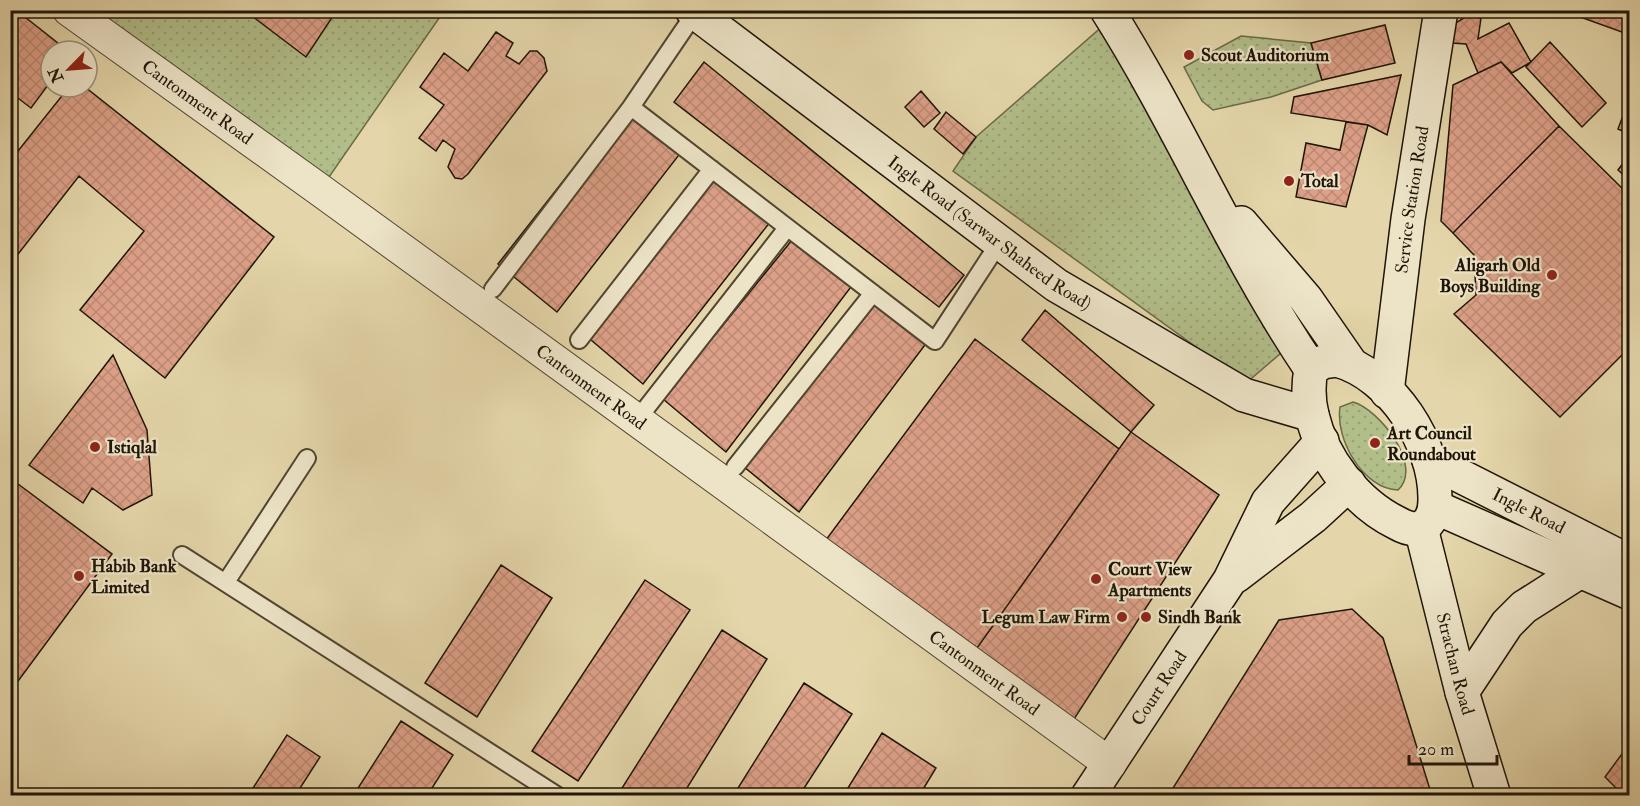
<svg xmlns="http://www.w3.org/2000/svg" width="1640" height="806" viewBox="0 0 1640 806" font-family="'IM FELL Double Pica',serif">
<defs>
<pattern id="grass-dots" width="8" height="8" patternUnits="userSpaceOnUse" patternTransform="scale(1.5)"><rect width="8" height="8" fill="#b2be8a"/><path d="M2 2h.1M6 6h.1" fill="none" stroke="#99a276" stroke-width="1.8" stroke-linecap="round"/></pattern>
<pattern id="building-cross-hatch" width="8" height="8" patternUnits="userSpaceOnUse" patternTransform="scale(1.5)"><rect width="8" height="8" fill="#dda088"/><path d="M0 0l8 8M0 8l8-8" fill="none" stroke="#bd8974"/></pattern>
</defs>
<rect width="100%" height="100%" fill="#e4d6aa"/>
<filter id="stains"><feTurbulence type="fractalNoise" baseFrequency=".00333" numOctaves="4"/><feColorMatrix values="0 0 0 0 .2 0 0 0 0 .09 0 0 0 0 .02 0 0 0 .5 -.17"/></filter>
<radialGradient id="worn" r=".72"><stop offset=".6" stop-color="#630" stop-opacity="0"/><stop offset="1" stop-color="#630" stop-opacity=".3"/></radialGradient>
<path fill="url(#grass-dots)" stroke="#686a48" stroke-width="1.5" d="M69,11H444L320,190Z
M1112,18L1309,329L1246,383L953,171L976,137Z
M1241,36L1311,43L1322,80L1271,97L1213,110L1202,101L1184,67Z
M1353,402C1379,409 1424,466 1398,490C1363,489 1335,439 1340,407Z"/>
<path fill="url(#building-cross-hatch)" stroke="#1f1507" stroke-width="1.5" d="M12,10H16L68,51H51V81L31,108L10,92Z
M244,10H337L306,57Z
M1561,10H1630V35Z
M1467,16L1481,18L1478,39L1509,23L1531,62L1512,73L1501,62L1478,73L1466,44L1452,43L1454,24Z
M1385,25L1395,63L1322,80L1311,43Z
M496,32L513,43L506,56L519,64L530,51H537L544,58L547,71L468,174L462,179L455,178L448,167L455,149L443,140L436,151L419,138L444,105L420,87L444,53L468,71Z
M1550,42L1606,103L1582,127L1526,67Z
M704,62L964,275L939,307L674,102Z
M1501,62L1559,126L1453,233L1441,221L1453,85Z
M1401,75L1387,135L1368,125L1291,113L1294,97Z
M69,87H85L274,237L165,378L80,310L144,231L79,176L15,258L10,254V161Z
M921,91L940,113L924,127L905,107Z
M630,96L689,142L557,312L498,264Z
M1630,97V134L1618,129Z
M946,112L976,137L963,154L934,129Z
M1346,122L1368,125L1346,207L1296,197L1306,143L1340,150Z
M1559,126L1630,196V347L1560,417L1454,314L1476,295L1474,255L1453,233Z
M1630,154V181L1618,170Z
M708,167L778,212L643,384L578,329Z
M801,229L860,275L726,452L663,399Z
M875,287L934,333L799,512L738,462Z
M1045,310L1154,405L1131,432L1022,340Z
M975,339L1119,449L967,662L817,552Z
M113,355L147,430L152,495L123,510L92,488L83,503L29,465Z
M1131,432L1219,495L1065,733L967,662Z
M10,478L112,554L10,692Z
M501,565L552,598L477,717L425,683Z
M645,580L690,610L578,781L532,751Z
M1352,609L1383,638L1432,796H1168L1279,620Z
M722,630L767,659L682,796H617Z
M804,683L852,714L799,796H733Z
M401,721L453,755L427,796H353Z
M882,733L936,768L919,796H843Z
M287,735L320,757L295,796H248Z
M1630,743V796H1624L1605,777Z"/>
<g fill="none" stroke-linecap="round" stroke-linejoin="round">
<defs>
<path id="service" d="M695,13L631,107L935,341L999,243
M493,289L631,107
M579,340L712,169
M647,407L787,228
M735,467L873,293
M182,555L558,796
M226,582L307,458"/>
<g id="minor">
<path id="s1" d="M69,10L320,190L1110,764"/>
</g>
<g id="secondary">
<path id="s2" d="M692,10L1056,285L1244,395L1312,415"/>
<path d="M1107,10C1181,127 1234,255 1311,369"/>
<path d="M1241,223L1306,299L1351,364"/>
<path d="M1337,360C1392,375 1436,444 1435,500C1435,510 1432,522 1422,527C1414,531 1404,527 1397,523C1356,503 1322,458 1312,415C1308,399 1308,385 1311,369L1323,362Z"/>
<path id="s3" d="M1387,392L1408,219L1441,10"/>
<path id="s4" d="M1429,460L1630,562"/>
<path d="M1435,507L1630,593"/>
<path id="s5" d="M1421,528L1462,692L1494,796"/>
<path d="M1236,576L1313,517L1349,484"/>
<path d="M1462,692L1507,624L1524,607L1582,570"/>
<path id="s6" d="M1088,796L1230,580L1268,502L1322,441"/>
</g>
</defs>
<use href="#service" stroke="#504530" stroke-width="20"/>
<use href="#minor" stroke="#504530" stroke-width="34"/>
<use href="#secondary" stroke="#1f1507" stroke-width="36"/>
<use href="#service" stroke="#ede4c8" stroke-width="16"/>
<use href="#minor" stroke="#ede4c8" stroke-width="32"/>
<use href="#secondary" stroke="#ede4c8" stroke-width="33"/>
</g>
<g fill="#8f2418" stroke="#ede4c8" stroke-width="2">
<circle cx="1189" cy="55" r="6"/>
<circle cx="1289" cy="181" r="6"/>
<circle cx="1552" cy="275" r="6"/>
<circle cx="1375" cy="443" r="6"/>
<circle cx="95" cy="447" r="6"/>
<circle cx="79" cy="576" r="6"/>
<circle cx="1096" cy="579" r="6"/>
<circle cx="1122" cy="617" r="6"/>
<circle cx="1146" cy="617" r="6"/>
</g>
<g text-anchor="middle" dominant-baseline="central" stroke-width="4.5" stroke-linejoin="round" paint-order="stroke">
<g font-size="18" font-weight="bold" fill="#1f1507" stroke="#ede4c8" text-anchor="start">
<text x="1201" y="55">Scout Auditorium</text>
<text x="1301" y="181">Total</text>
<text x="1540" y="265" text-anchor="end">Aligarh Old<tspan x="1540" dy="21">Boys Building</tspan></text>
<text x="1387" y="433">Art Council<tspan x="1387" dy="21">Roundabout</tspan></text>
<text x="107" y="447">Istiqlal</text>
<text x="91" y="566">Habib Bank<tspan x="91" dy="21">Limited</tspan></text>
<text x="1108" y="569">Court View<tspan x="1108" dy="21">Apartments</tspan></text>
<text x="1110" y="617" text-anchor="end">Legum Law Firm</text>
<text x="1158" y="617">Sindh Bank</text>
</g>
<g font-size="18" fill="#1f1507" stroke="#ede4c8">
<text stroke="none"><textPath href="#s1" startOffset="158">Cantonment Road</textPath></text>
<text stroke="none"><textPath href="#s3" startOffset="194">Service Station Road</textPath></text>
<text stroke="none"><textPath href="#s2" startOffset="372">Ingle Road (Sarwar Shaheed Road)</textPath></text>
<text stroke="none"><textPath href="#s1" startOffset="644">Cantonment Road</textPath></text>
<text stroke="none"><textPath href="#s4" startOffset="112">Ingle Road</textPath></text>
<text stroke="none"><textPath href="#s5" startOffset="140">Strachan Road</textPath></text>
<text stroke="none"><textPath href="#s1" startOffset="1130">Cantonment Road</textPath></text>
<text stroke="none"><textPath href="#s6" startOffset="129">Court Road</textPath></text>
</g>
</g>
<rect width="1640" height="806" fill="none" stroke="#e4d6aa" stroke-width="36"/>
<rect x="12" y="12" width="1616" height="782" fill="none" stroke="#1f1507" stroke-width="3"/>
<rect x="18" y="18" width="1604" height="770" fill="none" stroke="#1f1507" stroke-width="1.5"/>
<g transform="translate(69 69) rotate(245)"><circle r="28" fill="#ede4c8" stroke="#9b917b" stroke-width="1.5"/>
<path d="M0-4.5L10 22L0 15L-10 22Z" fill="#8f2418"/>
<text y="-9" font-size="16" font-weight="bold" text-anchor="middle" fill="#1f1507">N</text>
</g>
<path d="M1409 755v9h88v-9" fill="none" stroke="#1f1507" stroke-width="3"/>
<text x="1418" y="755" font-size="18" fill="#1f1507" stroke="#ede4c8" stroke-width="4.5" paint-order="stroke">20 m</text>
<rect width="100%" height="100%" filter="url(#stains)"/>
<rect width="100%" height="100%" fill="url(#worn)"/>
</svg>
